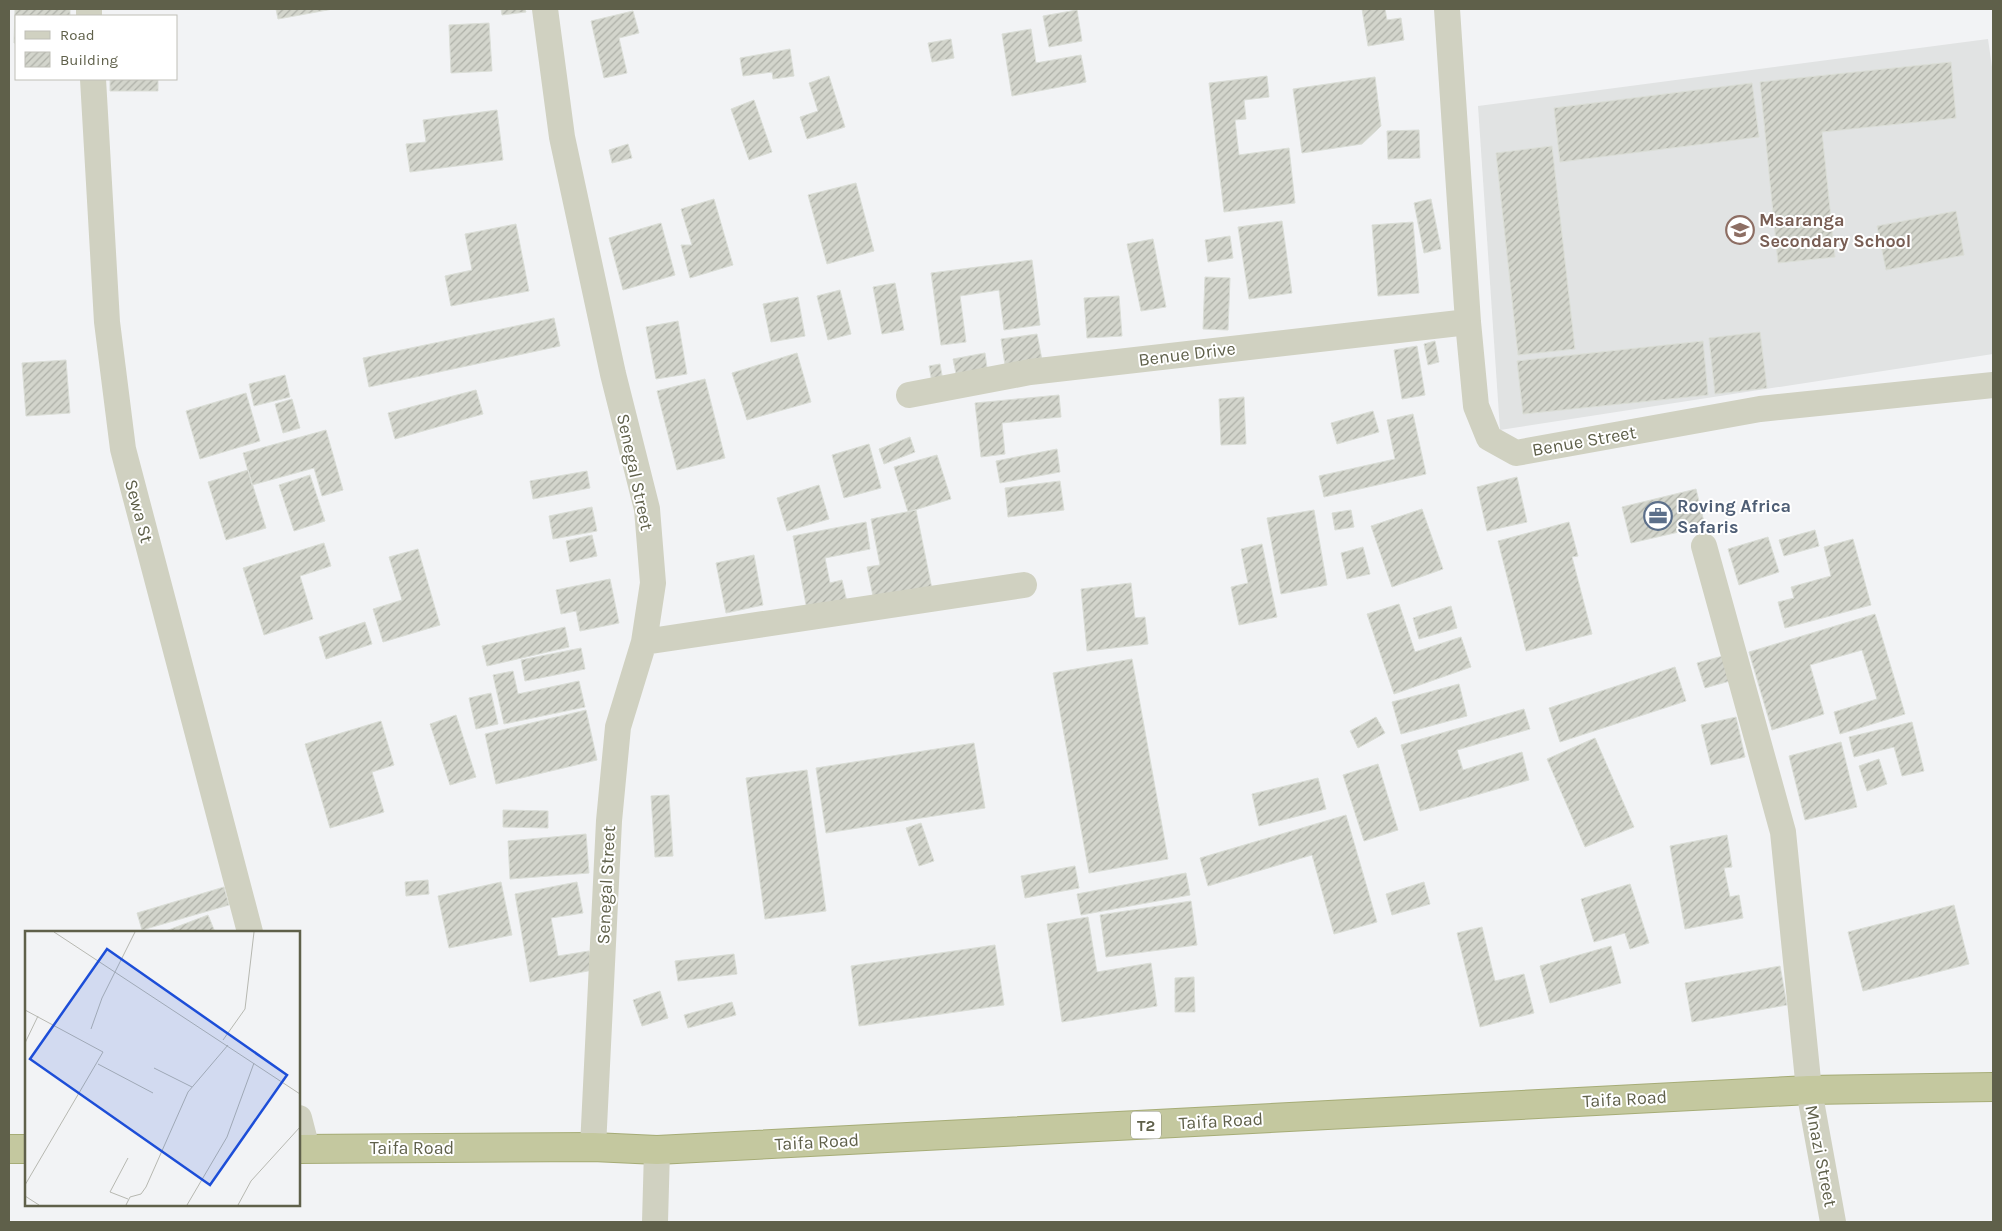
<svg xmlns="http://www.w3.org/2000/svg" width="2002" height="1231" viewBox="0 0 2002 1231" font-family="Karla,sans-serif">
<defs>
<pattern id="building-hatch" width="6" height="6" patternUnits="userSpaceOnUse" patternTransform="scale(1.25)"><rect width="6" height="6" fill="#d3d5cc"/><path d="M-1 1l2-2M0 6l6-6M5 7l2-2" fill="none" stroke="#aeb0a8"/></pattern>
</defs>
<rect width="100%" height="100%" fill="#f2f3f5"/>
<path fill="#e1e3e3" d="M1988,39L1993,74V354L1500,430L1478,106Z"/>
<path fill="url(#building-hatch)" stroke="#dbded7" d="M15,9H70V16H16V43H14Z
M276,9H333L278,19Z
M501,9H525L526,12L502,15Z
M1362,9H1385L1387,20L1401,18L1404,40L1368,46Z
M1077,10L1082,41L1049,47L1043,16Z
M633,11L639,33L619,38L627,73L604,78L591,21Z
M489,23L492,71L451,73L449,25Z
M1031,29L1036,63L1081,55L1086,82L1012,96L1002,34Z
M951,39L954,58L932,62L928,43Z
M790,49L794,76L773,79L772,72L743,76L740,58Z
M1951,62L1956,118L1822,132L1835,257L1778,263L1760,82Z
M829,76L845,127L807,139L800,117L818,111L809,83Z
M1267,76L1269,97L1244,100L1246,119L1235,120L1239,155L1289,148L1295,203L1224,212L1209,83Z
M1375,77L1381,126L1362,144L1302,153L1293,89Z
M110,79H158V91H110Z
M1752,83L1759,137L1560,162L1554,108Z
M754,100L772,152L749,160L731,109Z
M497,110L503,160L410,172L406,144L426,142L423,120Z
M1419,130L1420,158L1388,159L1387,131Z
M628,144L632,158L612,163L609,150Z
M1552,146L1575,349L1518,355L1496,153Z
M856,183L874,251L827,264L808,195Z
M714,199L733,265L690,278L681,245H692L681,209Z
M1431,199L1441,249L1424,253L1414,203Z
M1956,211L1964,255L1886,270L1877,226Z
M1282,221L1292,293L1249,299L1238,227Z
M1413,222L1419,293L1378,296L1372,225Z
M661,223L675,275L623,290L609,238Z
M516,224L529,291L451,306L445,276L472,270L465,234Z
M1230,236L1233,258L1208,262L1205,240Z
M1153,239L1166,307L1141,311L1127,244Z
M1032,260L1040,325L1004,330L999,290L960,296L966,342L941,345L931,273Z
M1205,277L1230,278L1228,330L1203,329Z
M895,283L904,330L882,334L873,287Z
M840,290L851,334L828,340L817,296Z
M1119,296L1122,336L1087,338L1084,298Z
M798,297L805,336L771,342L763,304Z
M554,318L560,346L369,387L363,358Z
M678,321L687,374L656,379L646,327Z
M1760,332L1767,388L1715,394L1709,338Z
M1037,334L1042,360L1005,365L1001,339Z
M1435,341L1439,362L1428,365L1424,344Z
M1703,341L1708,395L1523,414L1517,361Z
M1417,346L1425,395L1402,399L1394,350Z
M797,353L811,402L747,420L732,373Z
M985,353L987,368L956,374L953,359Z
M66,360L70,413L26,416L22,363Z
M940,364L943,381L932,382L929,366Z
M285,375L290,397L254,406L249,384Z
M705,379L725,458L677,470L657,391Z
M476,390L483,414L395,439L388,413Z
M246,393L260,441L200,459L186,411Z
M1059,395L1061,417L1002,423L1005,454L981,457L975,403Z
M1244,397L1246,444L1221,445L1219,399Z
M292,399L300,428L283,433L275,404Z
M1373,411L1379,432L1337,444L1331,423Z
M1413,414L1426,474L1324,497L1319,476L1395,459L1387,420Z
M326,430L343,490L322,496L314,468L252,485L243,453Z
M910,437L915,452L884,464L879,449Z
M869,444L881,488L844,498L832,455Z
M1057,449L1060,472L1000,483L996,461Z
M937,455L951,499L908,512L894,467Z
M248,470L266,528L226,540L208,482Z
M587,471L590,488L533,499L530,481Z
M310,475L325,521L294,531L279,485Z
M1517,477L1527,522L1487,531L1477,487Z
M1060,481L1064,510L1008,517L1005,488Z
M819,485L829,519L787,531L777,498Z
M1696,489L1705,526L1631,543L1622,507Z
M592,507L597,531L553,539L549,516Z
M1422,509L1443,569L1392,587L1371,526Z
M916,510L932,589L874,601L867,567L880,565L871,519Z
M1314,510L1327,585L1281,594L1267,518Z
M1351,510L1354,527L1335,530L1332,513Z
M866,522L870,549L825,558L830,583L842,580L847,602L807,610L793,536Z
M1569,522L1578,556L1572,557L1592,634L1526,651L1498,541Z
M1815,530L1819,546L1784,556L1779,540Z
M592,535L597,556L570,562L566,541Z
M1768,537L1779,572L1739,585L1728,549Z
M1853,539L1871,605L1785,628L1778,602L1794,598L1791,587L1831,576L1824,547Z
M324,543L331,566L300,576L313,619L264,635L243,568Z
M1262,544L1277,617L1239,625L1231,587L1248,583L1241,549Z
M1363,547L1370,574L1347,579L1341,553Z
M418,549L440,625L383,642L373,609L402,600L389,557Z
M754,555L763,605L726,613L716,563Z
M610,579L619,623L580,631L576,611L561,614L556,590Z
M1131,583L1135,618L1145,617L1148,644L1087,651L1081,589Z
M1399,604L1415,652L1461,637L1471,667L1394,694L1367,614Z
M1451,606L1457,628L1419,639L1413,618Z
M1875,614L1905,714L1840,734L1834,712L1877,699L1862,650L1810,665L1824,714L1772,730L1749,652Z
M365,622L372,644L326,659L319,637Z
M565,627L569,647L487,666L482,646Z
M581,648L585,669L525,681L521,660Z
M1723,656L1730,681L1705,688L1697,663Z
M1132,659L1168,859L1089,873L1053,673Z
M1675,667L1686,701L1560,742L1549,708Z
M513,671L518,694L579,681L585,707L504,724L493,675Z
M1459,684L1467,716L1401,734L1392,702Z
M491,693L498,724L476,729L469,698Z
M1524,709L1530,729L1457,750L1463,770L1522,752L1529,780L1420,811L1401,745Z
M586,710L597,760L496,784L485,734Z
M456,715L476,777L450,785L430,724Z
M1376,717L1385,733L1358,748L1350,731Z
M1736,717L1745,757L1711,765L1701,725Z
M381,721L394,765L372,772L384,812L330,828L305,744Z
M1912,722L1924,771L1902,776L1894,747L1854,757L1849,737Z
M1595,738L1634,827L1585,847L1547,759Z
M1841,742L1857,807L1805,820L1789,756Z
M974,743L985,808L826,833L816,768Z
M1879,759L1887,784L1867,791L1859,766Z
M1378,764L1398,830L1364,841L1343,775Z
M807,770L826,911L765,919L746,778Z
M1318,778L1326,809L1259,826L1252,794Z
M669,795L673,856L655,857L651,796Z
M503,810L548,811V828L503,827Z
M1346,815L1377,922L1334,934L1312,855L1208,886L1200,858Z
M921,823L934,861L919,866L906,828Z
M586,834L589,873L510,879L508,841Z
M1727,835L1732,867L1724,868L1730,897L1739,895L1743,918L1685,929L1670,846Z
M1075,866L1079,888L1025,898L1021,876Z
M1186,873L1190,895L1081,915L1077,894Z
M428,880L429,894L406,896L405,882Z
M501,882L512,935L449,948L438,896Z
M577,882L583,913L551,918L558,956L589,951L593,970L530,982L515,894Z
M1424,882L1430,904L1392,915L1386,894Z
M1630,884L1649,943L1630,949L1625,933L1594,942L1581,899Z
M224,887L229,905L142,930L137,913Z
M1191,901L1197,945L1106,957L1100,915Z
M1954,905L1969,964L1863,991L1848,932Z
M208,915L215,932H163Z
M1088,917L1097,972L1151,963L1157,1006L1062,1022L1047,924Z
M1482,927L1495,981L1524,974L1534,1013L1480,1027L1457,933Z
M995,945L1004,1005L859,1026L851,966Z
M1611,946L1621,983L1550,1003L1540,966Z
M734,954L737,974L678,981L675,961Z
M1780,966L1787,1005L1692,1022L1685,983Z
M1194,977L1195,1012H1175V978Z
M660,991L668,1018L642,1026L633,1000Z
M732,1002L736,1015L688,1028L684,1015Z"/>
<g fill="none" stroke-linecap="round" stroke-linejoin="round">
<defs>
<path id="trunk" d="M9,1149H26
M299,1149L593,1147L657,1150L1809,1090L1993,1087"/>
</defs>
<use href="#trunk" stroke="#a6ac76" stroke-width="30"/>
<path stroke="#d0d1c1" stroke-width="26" d="M89,9V16
M545,9L562,137L613,374L647,509L653,583L644,642L618,727L609,821L593,1147
M1447,9L1468,322L1476,406L1489,438L1516,453L1760,409L1993,385
M93,79L107,322L123,449L250,932
M909,395L1030,372L1468,322
M1704,546L1783,832L1809,1090L1833,1222
M644,642L1024,585
M299,1118L307,1149
M655,1222L657,1150"/>
<use href="#trunk" stroke="#c4c89f" stroke-width="28"/>
</g>
<defs>
<symbol id="school-ring" viewBox="-11 -11 22 22"><circle r="9.5" fill="#fff" stroke="#8d6e63" stroke-width="1.5"/><path d="M0-5L7-2L0 1L-7-2ZM-4 1L0 2.5L4 1V4Q0 6-4 4Z" fill="#8d6e63"/></symbol>
<symbol id="office-ring" viewBox="-11 -11 22 22"><circle r="9.5" fill="#fff" stroke="#5c6f8a" stroke-width="1.5"/><path d="M-6-3h4V-5.5h4V-3h4V5H-6ZM-1-4.5V-3h2v-1.5ZM-6 0V1H6V0Z" fill="#5c6f8a"/></symbol>
</defs>
<g fill-rule="evenodd">
<use href="#school-ring" x="1724" y="214" width="32" height="32"/>
<use href="#office-ring" x="1642" y="500" width="32" height="32"/>
</g>
<g text-anchor="middle" dominant-baseline="central" stroke-width="4" stroke-linejoin="round" paint-order="stroke">
<rect fill="#fff" stroke="#8f9080" stroke-width="1" x="1131" y="1111.5" width="30" height="27" rx="4"/>
<g font-size="16" font-weight="bold" fill="#5f604a">
<text x="1146" y="1125">T2</text>
</g>
<g font-size="18" font-weight="bold" fill="#785e54" stroke="#fff" text-anchor="start">
<text x="1759" y="220">Msaranga<tspan x="1759" dy="21">Secondary School</tspan></text>
</g>
<g font-size="18" fill="#5f604a" stroke="#fff">
<text transform="translate(1187 354) rotate(-7)">Benue Drive</text>
<text transform="translate(1584 441) rotate(-10)">Benue Street</text>
<text transform="translate(635 472) rotate(78)">Senegal Street</text>
<text transform="translate(139 511) rotate(75)">Sewa St</text>
<text transform="translate(606 885) rotate(-87)">Senegal Street</text>
<text transform="translate(1625 1099) rotate(-3)">Taifa Road</text>
<text transform="translate(1221 1121) rotate(-3)">Taifa Road</text>
<text transform="translate(817 1142) rotate(-3)">Taifa Road</text>
<text x="412" y="1148">Taifa Road</text>
<text transform="translate(1821 1156) rotate(79)">Mnazi Street</text>
</g>
<g font-size="18" font-weight="bold" fill="#4e5e75" stroke="#fff" text-anchor="start">
<text x="1677" y="506">Roving Africa<tspan x="1677" dy="21">Safaris</tspan></text>
</g>
</g>
<g transform="translate(25 931)">
<rect width="275" height="275" fill="#f2f3f5"/>
<path fill="none" stroke="#b7b8b1" stroke-width="1" d="M29,1L275,163M0,79L78,121L0,254M66,98L77,67L110,1M198,109L220,78L229,1M0,112L13,85M73,133L128,162M129,137L167,156M103,227L85,261L103,268M0,265L14,274M101,274L105,266L116,263L121,256L163,161L203,114M162,274L202,206L229,132M213,274L226,250L275,196"/>
<path fill="#1d4ed8" fill-opacity="0.15" stroke="#1d4ed8" stroke-width="2.5" d="M82,18L262,144L185,254L5,128Z"/>
<rect width="275" height="275" fill="none" stroke="#5f604a" stroke-width="2.5"/>
</g>
<rect width="2002" height="1231" fill="none" stroke="#5f604a" stroke-width="20"/>
<rect x="15" y="15" width="162" height="65" fill="#ffffff" stroke="#bfbfb7"/>
<rect x="25" y="31" width="25" height="8" fill="#d0d1c1" stroke="#bfbfb7"/>
<text x="60" y="40" font-size="15" fill="#5f604a">Road</text>
<rect x="25" y="52" width="25" height="15" fill="url(#building-hatch)" stroke="#bfbfb7"/>
<text x="60" y="65" font-size="15" fill="#5f604a">Building</text>
</svg>
